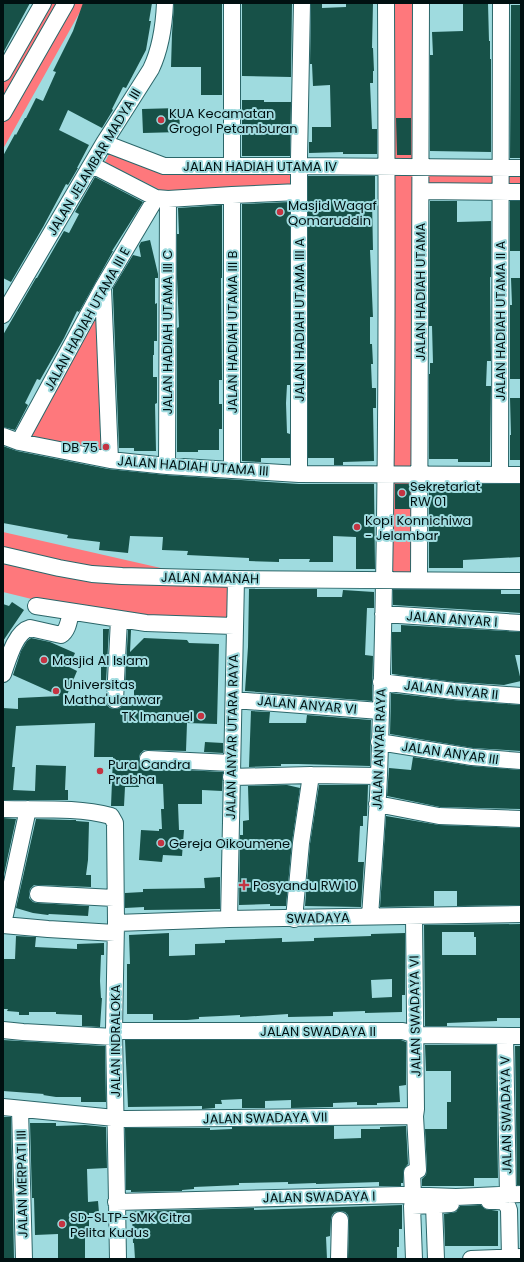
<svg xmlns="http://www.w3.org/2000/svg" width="524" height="1262" viewBox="0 0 524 1262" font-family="Poppins,sans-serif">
<rect width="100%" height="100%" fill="#9fdbdf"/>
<path fill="#fe787c" d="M35,3H85L3,149V63Z
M387,3H420L416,575L386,576Z
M110,152L162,170L296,169V190L162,191L105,162Z
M423,169L521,170V189L423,190Z
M97,310L103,454L28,439Z
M3,532L231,584L227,632L48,603L3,592Z"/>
<path fill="#175148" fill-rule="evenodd" d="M3,3H30L3,53Z
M83,3H152L149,21H151L146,50L126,88L123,87L112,109L113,110L102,128L68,110L59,130L89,145L77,168H78L68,185L66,184L43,227L11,282L3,278V156L15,134L16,135L25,118H26L36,98L43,101L56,72L53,71L73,31Z
M204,3H222V95H201V67H171L172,34L174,4H204Z
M242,3H292L291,77L242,76Z
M311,3H322V8L346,7V3H373L372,48H373L374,71H373V83H370L372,129H377V154H343V152L309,153V142H312V127H331L330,85L313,86L312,64H310Z
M463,3H488L489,41H490V59H491V152L430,151V55H433L432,32L463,31Z
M511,5H521V158H510Z
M242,100H264V102H291L290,156H242Z
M179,108L180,132L143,133L142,109Z
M396,118H411V155H397Z
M308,176H375V201H372L373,250H370L373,317H370V344H372L373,364H371L372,388H376V408H373L374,461L343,462V465H334V458H308Z
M95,177L143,202L112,251H113L79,312L77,311L64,338L40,380L37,379L25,403L28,405L15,430L3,427V335L36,278H37L64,231L69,233L79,214L75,212Z
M430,201H457V222L491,221V277H490L491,361H487L486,386H491L490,462H458V459H429V374H430V363H433L432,326H429Z
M510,201H521V251H510Z
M290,202V385H287L286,403L287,433L290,434V458H261V462L242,461V204Z
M222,205V278H221L222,380H219V404H222V429H219V450H198V452H177V328L179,327L177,278V234H179L178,208Z
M150,240L158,274V278H155V304L157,303V341H154V355H153V377H157V403L155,404L156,451H134V448H119L113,294V288L133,255L141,257L139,246L141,242Z
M511,278H521V379H510V305H512Z
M510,398H521V460H510V435H511Z
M3,446L17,451L108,469L166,475L299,484H374L375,569H356V537L333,536V562H309L310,559H279V562L249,561V558L187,555L188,551L162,550L163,537L130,536L128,553L99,550L100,542L67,538L68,535L3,523Z
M395,484H410V509H395Z
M429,484H521V557L463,560V568H429Z
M249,589H317V597H342L343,590L374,592V608H367L365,655L373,656L372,701L245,691L248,647Z
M393,590H501V594H521V613L393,605Z
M12,602L24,610L3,641V604L9,606Z
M401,625L521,632V655H515L521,681L504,685L455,682L392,674V632H401Z
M103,629H109L106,682H101V667H103Z
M128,630H131L130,652L144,638L187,640L189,643L219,644L217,724L187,723L186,751L148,750H144L140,754L139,758L140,764L143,767L148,768L223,772L222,791L202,790V804H178L179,830H184L182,856L163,855L162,862L139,860L141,830L159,831V829H162L161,809H164L163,784L139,783V787H125L124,806H111L113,757H94L95,723L16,726L12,767H15L13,790L35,791L36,765L66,766L65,790H68V800H3V708L18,709V698L60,696L13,675L21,651L27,641L31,638L50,642L75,653L69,667L77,671L64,702L92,701V704H106L110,708L115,709L120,708L123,704H134V686L125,685Z
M391,693L453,700L521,705V751L473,748L390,734Z
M251,711L270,712L269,723H306L307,715L371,720L370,766L298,764H281V766L249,767Z
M205,742L223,743V753L204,752Z
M413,757L471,766L521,770V809L440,807L387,796L389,768L411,770Z
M287,785L300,788L292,842L286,906H270V904L239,905L240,835H243V821L249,820L248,786Z
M319,785H368L367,816H363V826H360L358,862H364L361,907L305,906L310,844Z
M386,816L439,825L521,828V905L457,906V891H434V906L380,907Z
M3,818L16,819L3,879Z
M36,819L70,820H76V821L89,822L88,860L86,875H91V887L38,885H34L30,889L29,894V898L33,902L37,903L89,906L88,916L49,914L48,915L33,913L16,908Z
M220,877V909L144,910V907L125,908V893L143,892V889L205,888L204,878Z
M521,924L520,1018H497V1021L447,1023V1026H425L424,925ZM442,932H474V937H476V955H442Z
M169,933V956L195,955V944L225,943V940L282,938V942L314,941V938L371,936V934L405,933V995H402V1012L365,1013V1011L333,1012V1016L288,1017V1014L240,1017V1015L221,1016L199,1017V1019L187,1020H153V1014H127V964H130L129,935ZM392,979V997L372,998L371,980Z
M16,936L36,937L35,947L77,949V944L104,943V955H101L100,981L101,998H102L100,1027L82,1026V1015L56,1014V1012H29V1015H19V1012L7,1011L8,1009H3V959H15Z
M3,1040L105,1046L106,1102H81V1097H56L43,1095L44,1094L3,1091Z
M125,1040H401L406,1042V1085L399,1086L400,1102L377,1103V1105H357V1102L333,1103V1107L291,1108V1100L265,1101V1108H242V1099L221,1100L222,1104H215V1108L202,1109V1106L128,1107Z
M425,1045H496L498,1178H474V1186H422V1179L426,1175L427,1169L425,1129H447V1102H451V1071H426Z
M515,1046H521V1185H517Z
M3,1117H11L14,1259H3Z
M30,1123H56V1126L85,1125L106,1127L107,1168L87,1169L88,1202L98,1201L99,1213H89V1233H85V1259H58V1234L35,1235L34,1198H32Z
M334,1126V1139L361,1138V1129H380V1127L406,1126L408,1164L404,1169L403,1183H401V1186H379V1182L316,1184V1183L288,1184V1182L239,1183V1185L217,1186L194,1187V1189L182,1190V1191L131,1192V1190H126L125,1128H210V1130L232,1129V1127Z
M402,1205V1229H399V1247H397V1259H348L349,1220L348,1215L345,1212L340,1211L335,1212L332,1215L331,1219L330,1236L326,1237L327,1259H135L134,1243H133L132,1211L254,1208V1210Z
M481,1205L485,1209L498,1211V1246H445L444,1214L456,1212L460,1206Z"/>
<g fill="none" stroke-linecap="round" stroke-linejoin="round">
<defs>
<path id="minor" d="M3,73L43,3
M3,113L66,3
M104,143L164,166H299L521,168
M92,165L156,198L168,199L232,195L299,192
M232,166V3
M421,191L521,192
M103,288L110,460
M3,315L104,143L151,69C161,48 164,26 165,3
M3,436L19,442L110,460L167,466L299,474L521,475
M19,442L103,287L156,198
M167,466L168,199
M232,470V195
M299,474V158L302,3
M500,475L501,3
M3,555L59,568L92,574L122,576L236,579L521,581
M419,580L421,3
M36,606L146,623L234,626
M383,614L521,623
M3,674C8,660 15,632 30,628L61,635C68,631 69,620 71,612
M381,682L454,691L521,696
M115,700L119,619
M234,700L380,711
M379,742L472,757L521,761
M148,759L231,763
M231,777L311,775L378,776
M377,804L439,816L521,819
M3,809C39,810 76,807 111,816L115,823L116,923L114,1031L118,1259
M38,894L114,898
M370,917C373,870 377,823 379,775C388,518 387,260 386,3
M229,919L236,579
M294,919L301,843L311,775
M116,923L229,919L521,914
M3,924L28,809
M3,925L48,929L115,933
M3,1030L23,1032L114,1037
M114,1031H403L415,1035L521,1036
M505,1036L508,1195
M3,1107L125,1119L415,1116
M20,1109L24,1259
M413,1195L412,1173L418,1170L415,1116L416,1109L414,917
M489,1201C498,1201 506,1199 509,1210L510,1257
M116,1202L402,1195L456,1197L521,1194
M339,1259L340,1220
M414,1259L412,1206L434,1205
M436,1259L434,1205L451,1204
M471,1259L521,1257"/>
</defs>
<use href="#minor" stroke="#2b6669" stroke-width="18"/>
<use href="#minor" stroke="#fff" stroke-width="16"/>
</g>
<g fill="#c43442" stroke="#9fdbdf" stroke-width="1.5">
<circle cx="161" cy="120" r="4"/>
<circle cx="280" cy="212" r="4"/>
<circle cx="106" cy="447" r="4"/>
<circle cx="402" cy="493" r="4"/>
<circle cx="357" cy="527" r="4"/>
<circle cx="44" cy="660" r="4"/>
<circle cx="56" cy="691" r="4"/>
<circle cx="201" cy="716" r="4"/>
<circle cx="100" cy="771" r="4"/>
<circle cx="161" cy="843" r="4"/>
<path d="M242 879h4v4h4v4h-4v4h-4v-4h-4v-4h4z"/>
<circle cx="62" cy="1224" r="4"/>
</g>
<g text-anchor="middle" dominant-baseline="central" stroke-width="4" stroke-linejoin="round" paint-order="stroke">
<g font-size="13" fill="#001011" stroke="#9fdbdf" text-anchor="start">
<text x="169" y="113">KUA Kecamatan<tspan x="169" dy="15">Grogol Petamburan</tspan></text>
<text x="288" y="205">Masjid Waqaf<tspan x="288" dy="15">Qomaruddin</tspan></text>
<text x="98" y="447" text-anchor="end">DB 75</text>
<text x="410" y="486">Sekretariat<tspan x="410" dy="15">RW 01</tspan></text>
<text x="365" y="520">Kopi Konnichiwa<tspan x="365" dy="15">- Jelambar</tspan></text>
<text x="52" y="660">Masjid Al Islam</text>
<text x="64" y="684">Universitas<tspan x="64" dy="15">Matha'ulanwar</tspan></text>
<text x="193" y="716" text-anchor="end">TK Imanuel</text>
<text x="108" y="764">Pura Candra<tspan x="108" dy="15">Prabha</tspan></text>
<text x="169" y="843">Gereja Oikoumene</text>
<text x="253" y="885">Posyandu RW 10</text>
<text x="70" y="1217">SD-SLTP-SMK Citra<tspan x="70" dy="15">Pelita Kudus</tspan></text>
</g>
<g font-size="13" fill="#001011" stroke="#9fdbdf">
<text transform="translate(94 162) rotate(-59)">JALAN JELAMBAR MADYA III</text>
<text x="260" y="166">JALAN HADIAH UTAMA IV</text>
<text transform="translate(420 292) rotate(-90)">JALAN HADIAH UTAMA</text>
<text transform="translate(87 319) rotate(-61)">JALAN HADIAH UTAMA III E</text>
<text transform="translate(299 320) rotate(-90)">JALAN HADIAH UTAMA III A</text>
<text transform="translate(500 321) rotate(-90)">JALAN HADIAH UTAMA II A</text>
<text transform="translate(167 332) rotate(-90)">JALAN HADIAH UTAMA III C</text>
<text transform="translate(232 332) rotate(-90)">JALAN HADIAH UTAMA III B</text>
<text transform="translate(193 466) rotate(4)">JALAN HADIAH UTAMA III</text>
<text transform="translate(210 578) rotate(1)">JALAN AMANAH</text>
<text transform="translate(452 619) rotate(4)">JALAN ANYAR I</text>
<text transform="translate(451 690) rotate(6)">JALAN ANYAR II</text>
<text transform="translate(307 705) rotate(5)">JALAN ANYAR VI</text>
<text transform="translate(232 737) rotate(-89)">JALAN ANYAR UTARA RAYA</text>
<text transform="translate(379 749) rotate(-88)">JALAN ANYAR RAYA</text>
<text transform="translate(450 753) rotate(8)">JALAN ANYAR III</text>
<text transform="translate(318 918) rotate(-1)">SWADAYA</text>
<text transform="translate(415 1016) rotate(-91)">JALAN SWADAYA VI</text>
<text x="318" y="1031">JALAN SWADAYA II</text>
<text transform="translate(115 1041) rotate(-90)">JALAN INDRALOKA</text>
<text transform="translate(506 1115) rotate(-91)">JALAN SWADAYA V</text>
<text transform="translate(265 1118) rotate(-1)">JALAN SWADAYA VII</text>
<text transform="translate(22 1184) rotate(-91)">JALAN MERPATI III</text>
<text transform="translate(319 1197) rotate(-1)">JALAN SWADAYA I</text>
</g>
</g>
<rect width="524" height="1262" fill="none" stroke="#001011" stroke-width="8"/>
</svg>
